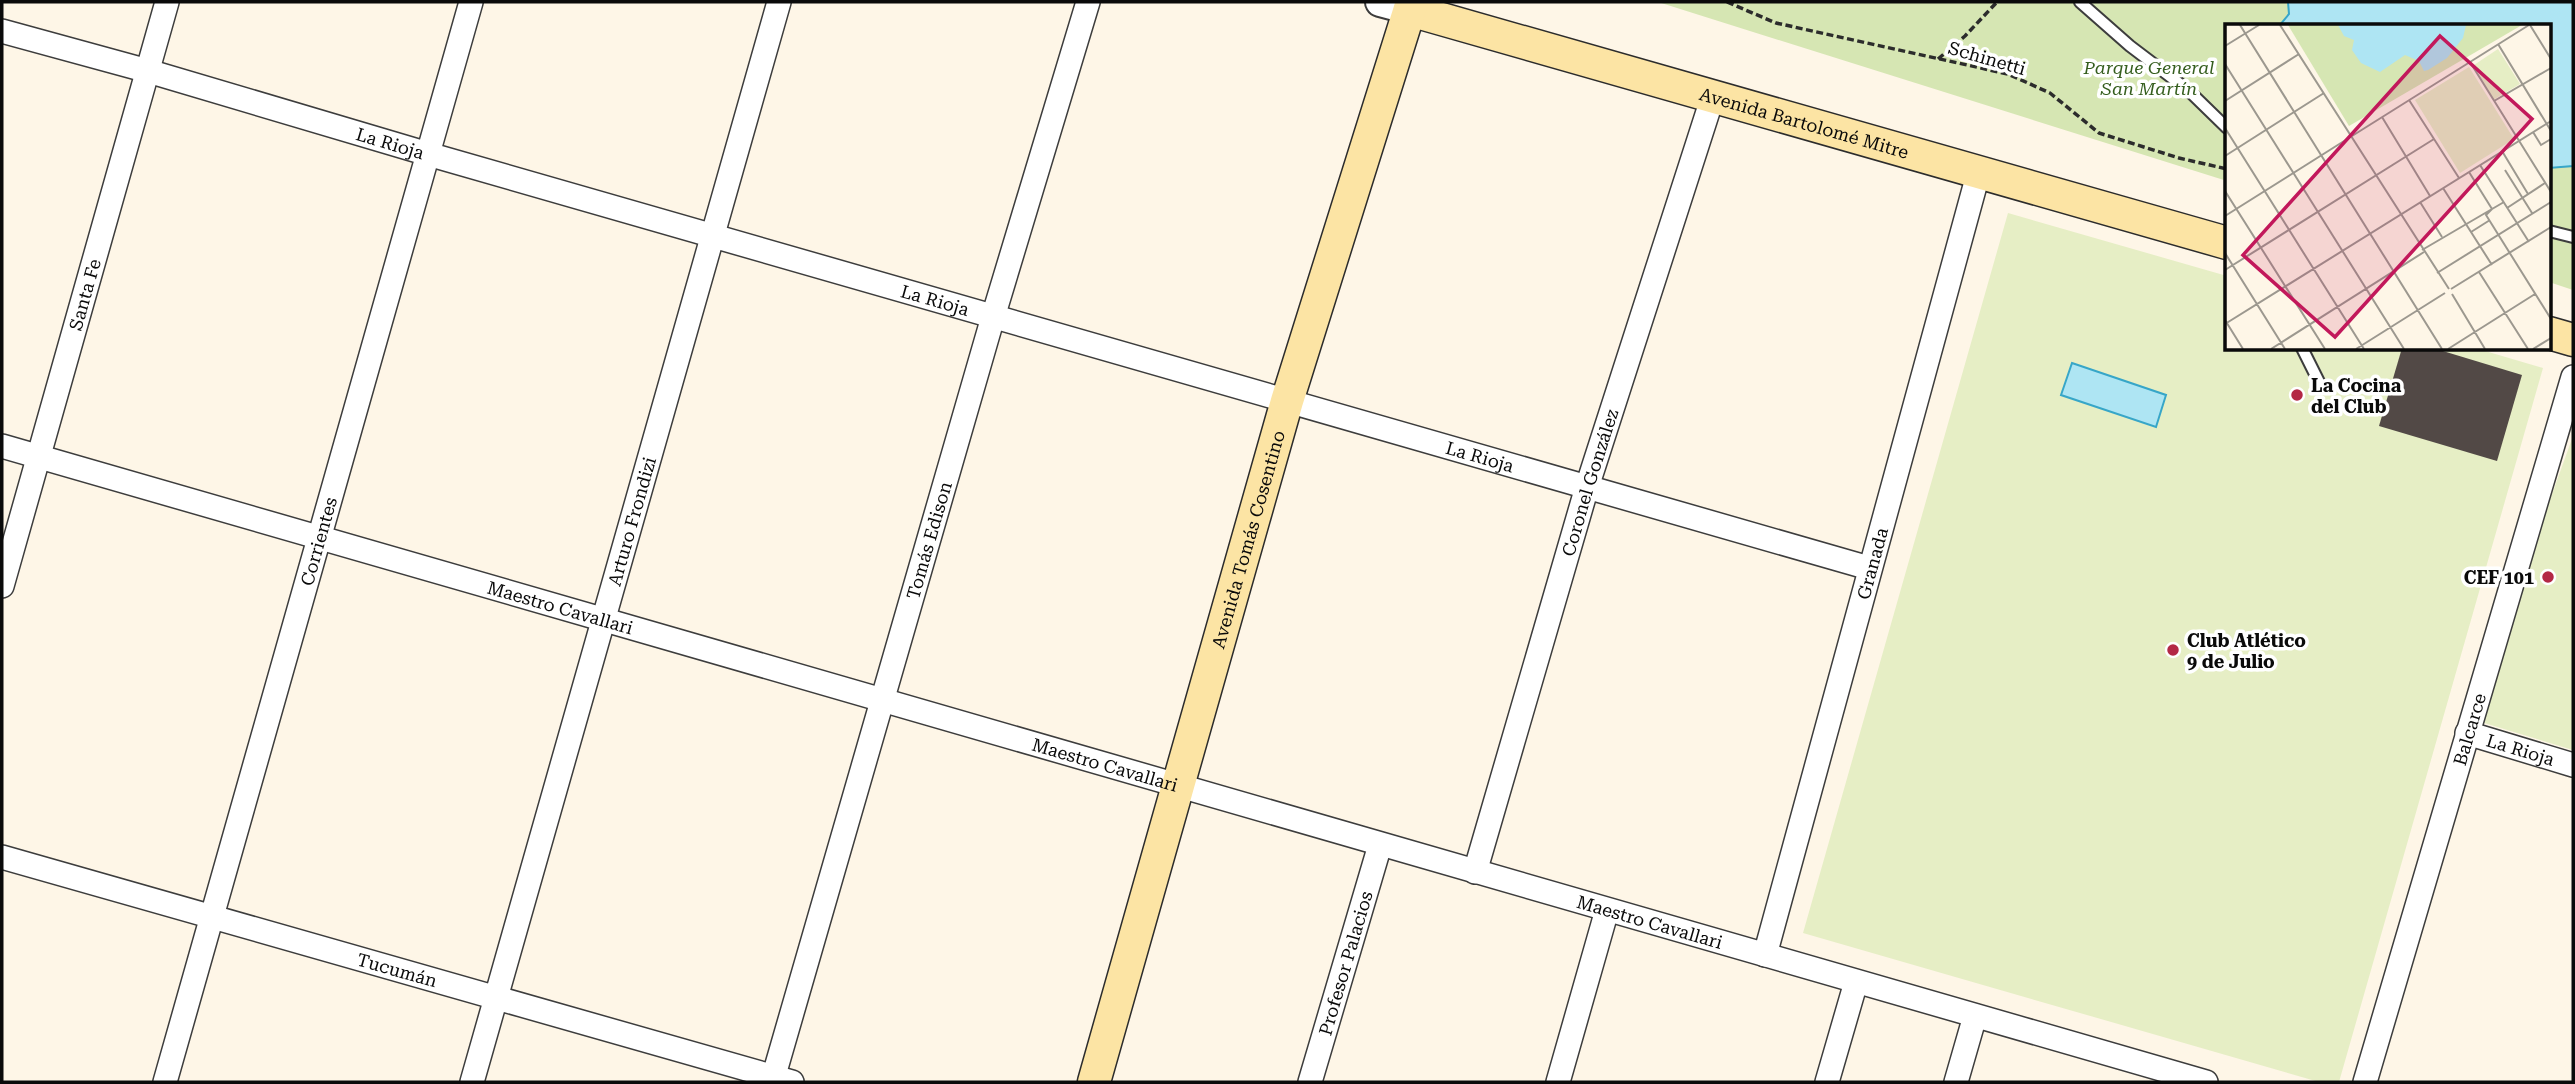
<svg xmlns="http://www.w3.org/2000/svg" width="2575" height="1084" viewBox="0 0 2575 1084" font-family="'Roboto Serif',serif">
<rect width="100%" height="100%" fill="#fef6e7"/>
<path fill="#d6e6b3" d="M1658,2H2573V290L2549,282V26H2227V181Z"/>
<path fill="#e6eec5" d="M2008,213L2227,276V348H2475L2543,368L2339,1082H2319L1803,933Z
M2573,436V750L2471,719Z"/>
<path fill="#aee5f3" stroke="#37a6c8" stroke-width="2" d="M2288,2H2573V166L2549,168V26H2279L2289,14Z
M2072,363L2166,395L2156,427L2061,395Z"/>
<path fill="#524946" d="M2402,348H2433L2522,375L2497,461L2379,426Z"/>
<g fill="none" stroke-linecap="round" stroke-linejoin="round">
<defs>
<path id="service" d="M2080,2L2130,46L2188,90L2227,128
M2549,231L2573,237
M2302,348L2321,386"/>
<g id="minor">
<path id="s1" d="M2,31L148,71L428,154L1869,568"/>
<path id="s2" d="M2,446L2206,1082"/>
<path id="s3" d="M2,586L167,2"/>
<path id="s4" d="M2467,733L2573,765"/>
<path id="s5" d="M2,857L792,1082"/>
<path id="s6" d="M1475,872L1587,487L1713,96"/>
<path id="s7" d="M1765,955L1979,171"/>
<path id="s8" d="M165,1082L471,2"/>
<path id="s9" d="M472,1082L779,2"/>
<path id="s10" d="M772,1082L993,317L1088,2"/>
<path id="s11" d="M1310,1082L1380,845"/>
<path d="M1558,1082L1607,910"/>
<path d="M1827,1082L1856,982"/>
<path d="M1956,1082L1975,1016"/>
<path id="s12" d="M2365,1082L2573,377"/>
</g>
<path id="tertiary" d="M1380,2L1410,10"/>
<g id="secondary">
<path id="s13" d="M1410,10L2227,243"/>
<path d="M2549,333L2573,340"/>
<path id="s14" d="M1094,1082L1287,401L1412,2"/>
</g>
</defs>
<use href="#service" stroke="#3d3d3d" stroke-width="14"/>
<use href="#minor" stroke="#3d3d3d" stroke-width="26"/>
<use href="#tertiary" stroke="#3d3d3d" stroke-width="32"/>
<use href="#secondary" stroke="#2c2c2c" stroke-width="35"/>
<path stroke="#2c2c2c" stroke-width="3.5" stroke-dasharray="7 3.5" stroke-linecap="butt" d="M1727,2L1776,23L2008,74L2050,93L2099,133L2179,158L2227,169
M1938,59L1965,36L1997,2"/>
<use href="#service" stroke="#fff" stroke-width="10"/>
<use href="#minor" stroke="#fff" stroke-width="23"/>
<use href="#tertiary" stroke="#fff" stroke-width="28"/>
<use href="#secondary" stroke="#fce4a4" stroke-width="32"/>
</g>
<g fill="#b32845" stroke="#fff" stroke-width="2.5">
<circle cx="2297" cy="395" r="7"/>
<circle cx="2548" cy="577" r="7"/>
<circle cx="2173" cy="650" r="7"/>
</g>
<g text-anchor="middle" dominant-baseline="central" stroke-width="7" stroke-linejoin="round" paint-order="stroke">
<g font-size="18" fill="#0a0a0a" stroke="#fff">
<text transform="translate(1987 58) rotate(16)">Schinetti</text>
<text stroke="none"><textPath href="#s13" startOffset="410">Avenida Bartolomé Mitre</textPath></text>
<text stroke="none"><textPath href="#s1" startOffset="404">La Rioja</textPath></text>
<text stroke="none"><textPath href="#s3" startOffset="303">Santa Fe</textPath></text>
<text stroke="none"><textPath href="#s1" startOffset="971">La Rioja</textPath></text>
<text stroke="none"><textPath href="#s1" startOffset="1538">La Rioja</textPath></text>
<text stroke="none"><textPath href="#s6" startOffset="406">Coronel González</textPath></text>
<text stroke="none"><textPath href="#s9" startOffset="583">Arturo Frondizi</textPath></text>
<text stroke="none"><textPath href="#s14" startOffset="564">Avenida Tomás Cosentino</textPath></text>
<text stroke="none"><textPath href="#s10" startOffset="564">Tomás Edison</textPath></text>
<text stroke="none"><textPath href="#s8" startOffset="562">Corrientes</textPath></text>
<text stroke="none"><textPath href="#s7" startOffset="406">Granada</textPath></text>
<text stroke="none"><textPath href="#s2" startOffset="581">Maestro Cavallari</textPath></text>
<text stroke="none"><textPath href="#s12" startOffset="368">Balcarce</textPath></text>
<text stroke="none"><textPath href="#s4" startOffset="56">La Rioja</textPath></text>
<text stroke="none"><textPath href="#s2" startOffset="1148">Maestro Cavallari</textPath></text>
<text stroke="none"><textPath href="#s2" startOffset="1715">Maestro Cavallari</textPath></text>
<text stroke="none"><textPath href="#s11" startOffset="124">Profesor Palacios</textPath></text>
<text stroke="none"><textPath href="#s5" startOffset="411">Tucumán</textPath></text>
</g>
<g font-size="18" font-style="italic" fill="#355e1e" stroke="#fff">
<text x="2149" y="67">Parque General<tspan x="2149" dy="21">San Martín</tspan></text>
</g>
<g font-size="18" font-weight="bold" fill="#0a0a0a" stroke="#fff" text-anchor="start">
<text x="2311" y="385">La Cocina<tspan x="2311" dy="21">del Club</tspan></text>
<text x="2534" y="577" text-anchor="end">CEF 101</text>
<text x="2187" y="640">Club Atlético<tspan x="2187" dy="21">9 de Julio</tspan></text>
</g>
</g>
<g transform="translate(2225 24)">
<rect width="326" height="326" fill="#fef6e7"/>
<path d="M63,1H297L124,102Z" fill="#d6e6b3"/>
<path d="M273,25L295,60L268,76L249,41ZM244,43L289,115L235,149L190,76Z" fill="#e6eec5"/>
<path d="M113,1H241L238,14L222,34L203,46L199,47L194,37L180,31L155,48L136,39L127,26L129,16L119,12Z" fill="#aee5f3"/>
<path fill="none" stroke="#9c988f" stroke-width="2" d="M15,1L217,325M55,1L224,265M305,1L326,35M273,20L326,107M0,22L34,1M245,38L326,168M0,40L179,325M184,76L234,154M0,77L74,30M269,77L326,44M157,93L205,172M0,104L139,325M308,108L316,121L326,115M127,112L304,1M277,127L303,170M0,132L99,69M255,141L304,218M280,146L307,189M244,148L267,185M218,164L267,241M0,167L100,325M195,178L217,213M282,184L320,159M267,185L261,191L326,295M0,192L127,112M246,208L265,196M197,226L279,178M0,229L60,325M0,246L209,115M254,248L303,325M212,249L326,178M226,265L326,203M227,270L260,325M0,296L18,325M0,300L326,97M46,325L199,228M131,325L220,269M223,325L310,270M308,325L326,314"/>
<path fill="#c2185b" fill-opacity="0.15" stroke="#c2185b" stroke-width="3.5" d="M215,12L307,95L110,313L18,231Z"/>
<rect width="326" height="326" fill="none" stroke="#0a0a0a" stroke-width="3.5"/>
</g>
<rect width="2575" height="1084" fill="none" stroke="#0a0a0a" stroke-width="7"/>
</svg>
